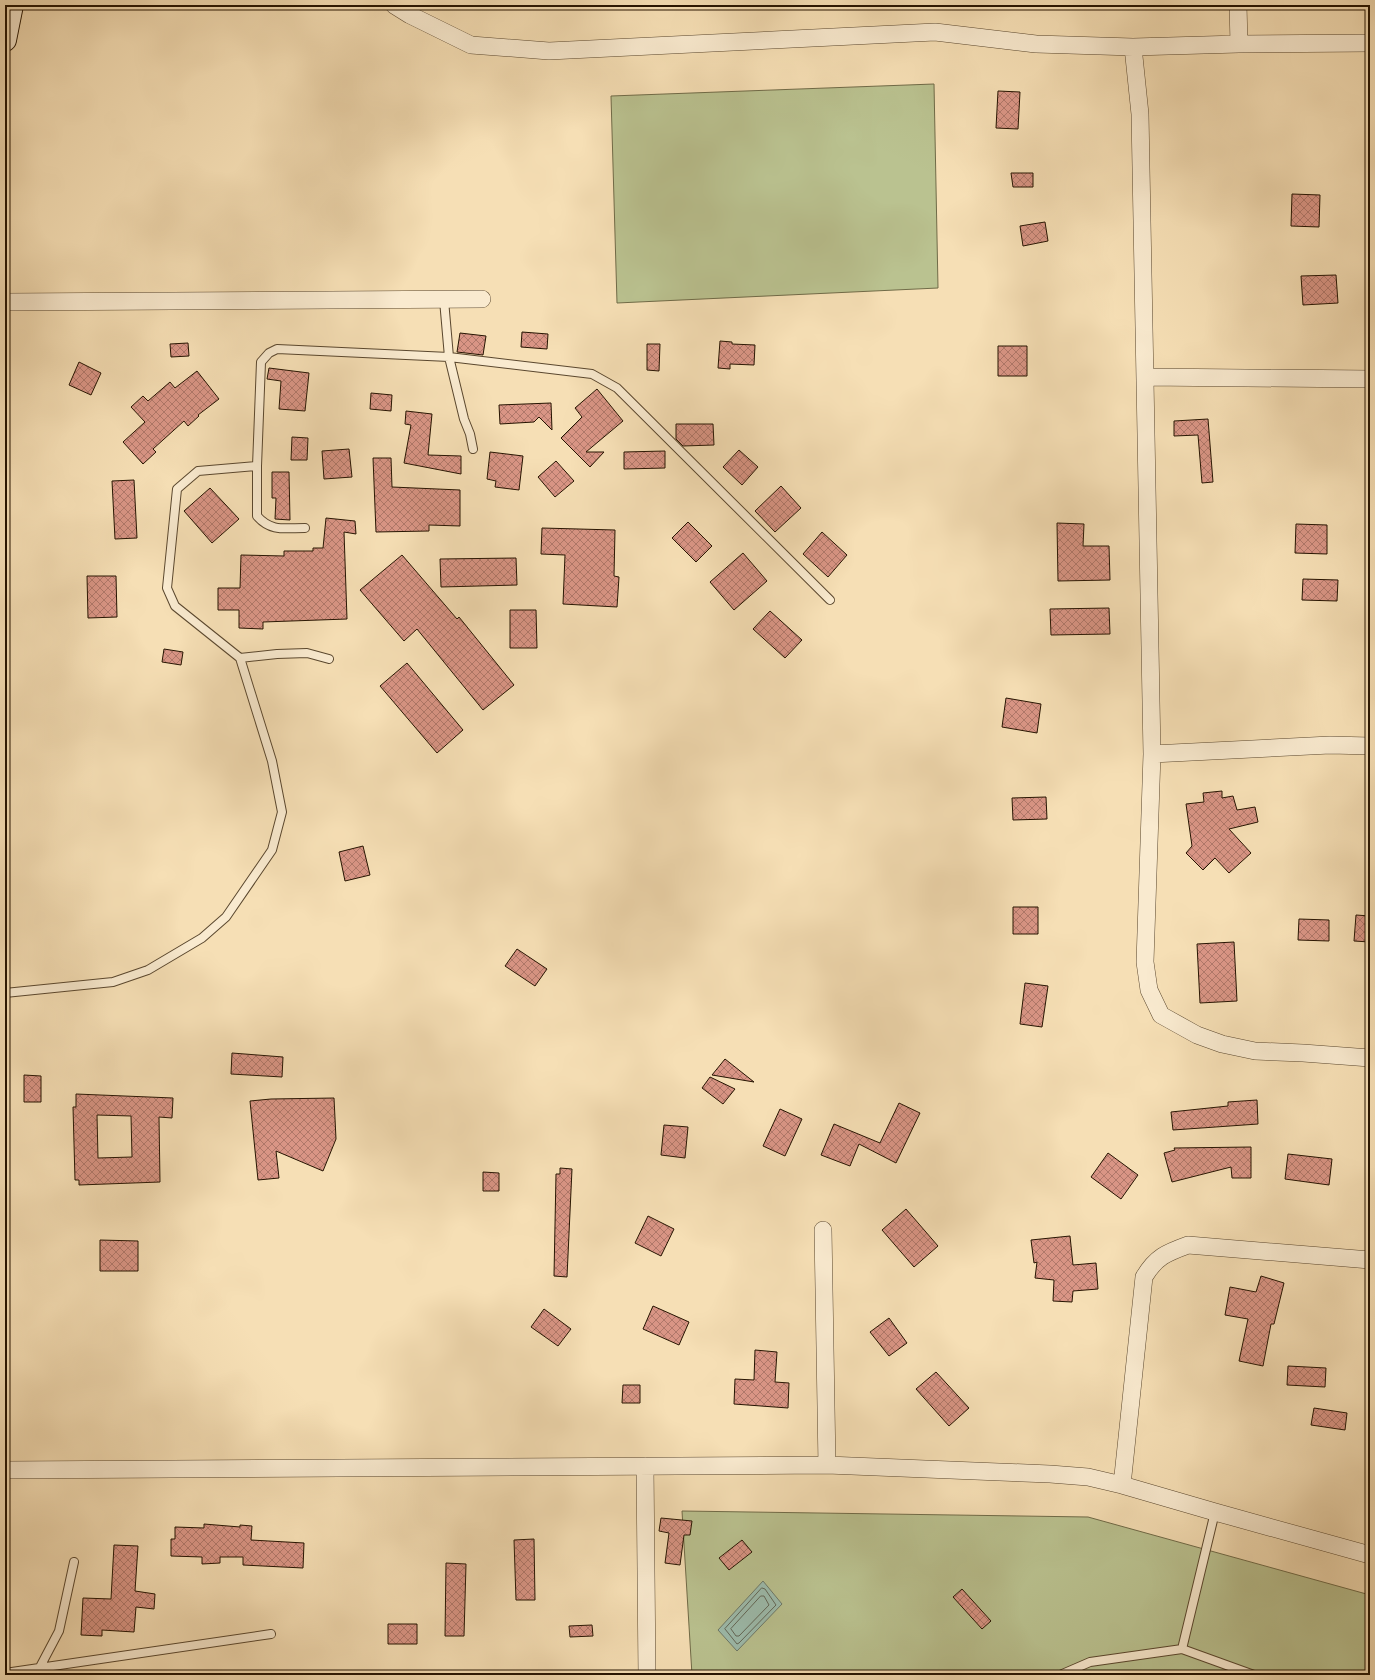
<svg xmlns="http://www.w3.org/2000/svg" width="1375" height="1680" viewBox="0 0 1375 1680" font-family="'IM FELL English',serif">
<defs>
<pattern id="building-cross-hatch" width="8" height="8" patternUnits="userSpaceOnUse"><rect width="8" height="8" fill="#d99585"/><path d="M0 0l8 8M0 8l8-8" fill="none" stroke="#b0786a"/></pattern>
</defs>
<rect width="100%" height="100%" fill="#f6dfb5"/>
<filter id="stains"><feTurbulence type="fractalNoise" baseFrequency=".005" numOctaves="4"/><feColorMatrix values="0 0 0 0 .2 0 0 0 0 .09 0 0 0 0 .02 0 0 0 .5 -.17"/></filter>
<radialGradient id="worn" r=".72"><stop offset=".6" stop-color="#630" stop-opacity="0"/><stop offset="1" stop-color="#630" stop-opacity=".3"/></radialGradient>
<path fill="#bac290" stroke="#706b48" d="M934,84L938,288L617,303L611,96Z
M682,1511L1088,1517L1370,1595V1675H692Z"/>
<path fill="#9dbdae" stroke="#6d7969" d="M763,1581L782,1604L737,1651L718,1630Z"/>
<g fill="none" stroke-linecap="round" stroke-linejoin="round">
<path stroke="#626858" stroke-width="1" d="M762,1588L765,1589L776,1605L739,1643L737,1644L725,1629Z
M761,1596H764L769,1605L739,1636H736L731,1629Z"/>
</g>
<path fill="url(#building-cross-hatch)" stroke="#261401" fill-rule="evenodd" d="M998,91L1020,92L1018,129L996,128Z
M1011,173H1033V187H1013Z
M1292,194L1320,195L1319,227L1291,226Z
M1045,222L1048,241L1023,246L1020,226Z
M1336,275L1338,303L1303,305L1301,276Z
M522,332L548,334L547,349L521,347Z
M460,333L486,336L483,355L457,352Z
M720,341L732,342V344L755,345L754,365L730,364V369L718,368Z
M188,343L189,356L171,357L170,344Z
M647,344H660L659,371L647,370Z
M998,346H1027V376H998Z
M79,362L101,373L91,395L69,385Z
M269,368L309,373L305,411L279,409L281,381L267,379Z
M197,371L219,399L198,415L199,416L188,426L184,421L153,449L156,452L143,464L123,442L145,422L131,407L143,396L148,401L170,382L175,388Z
M597,389L623,421L586,452H604L590,467L561,438L582,417L575,408Z
M371,393L392,395L391,411L370,409Z
M551,403L552,430L539,417L534,422L500,424L499,405Z
M406,411L432,414L428,455L461,456V474L404,463L411,425L405,424Z
M1208,419L1213,482L1202,483L1198,435L1174,436V421Z
M676,424H713L714,445L683,446L676,439Z
M292,437L308,438L307,460H291Z
M349,449L352,477L324,479L322,451Z
M739,450L758,467L742,485L723,467Z
M665,451V468L624,469V452Z
M490,452L523,456L519,490L495,487L496,481L487,479Z
M373,458H391L392,487L460,490V526L429,525V531L376,532Z
M556,461L574,481L555,497L538,477Z
M272,472H289L290,520L275,519L276,498H272Z
M134,480L137,538L115,539L112,481Z
M781,486L801,508L775,532L755,511Z
M210,488L239,519L212,543L184,511Z
M326,518L355,521L356,534L344,532L347,619L263,622V629L239,628V610H218V588H240L241,555L284,556V551H313V548H323Z
M688,522L712,546L696,562L672,538Z
M1057,523L1084,524L1083,546H1109L1110,580L1058,581Z
M1296,524L1327,525V554L1295,553Z
M542,528L615,530L614,576L619,577L617,607L563,604L565,555L541,554Z
M822,532L847,555L828,577L803,554Z
M743,553L767,581L734,610L710,582Z
M402,555L457,619L459,617L514,685L483,710L417,629L404,641L360,590Z
M516,558L517,585L441,587L440,559Z
M87,576H116L117,617L88,618Z
M1303,579L1338,580L1337,601L1302,600Z
M1109,608L1110,634L1051,635L1050,609Z
M510,610H536L537,648H510Z
M770,611L802,640L785,658L753,629Z
M164,649L183,652L181,665L162,662Z
M407,663L463,730L437,753L380,686Z
M1006,698L1041,704L1037,733L1002,727Z
M1222,791V798L1233,796L1237,810L1255,807L1258,822L1229,829L1251,853L1229,873L1215,858L1203,870L1186,853L1192,846L1186,804L1204,802L1203,793Z
M1046,797L1047,819L1013,820L1012,798Z
M363,846L370,875L345,881L339,852Z
M1013,907H1038V934H1013Z
M1356,915L1370,916V942L1354,941Z
M1299,919L1329,920V941L1298,940Z
M1234,942L1237,1001L1200,1003L1197,944Z
M517,949L547,969L535,986L505,966Z
M1025,983L1048,986L1042,1027L1020,1024Z
M232,1053L283,1057L282,1077L231,1074Z
M725,1059L754,1082L712,1075Z
M24,1075L41,1076V1102H24Z
M710,1077L735,1089L723,1104L702,1088Z
M76,1094L173,1098L172,1118L159,1117L160,1182L79,1185V1180H75L73,1107H76ZM97,1115L131,1116L132,1157L98,1158Z
M334,1098L336,1139L323,1171L276,1151L279,1178L258,1180L250,1101L271,1099Z
M1257,1100L1258,1124L1173,1130L1171,1112L1228,1106V1102Z
M899,1103L920,1113L896,1163L859,1144L850,1166L821,1155L834,1124L880,1143Z
M780,1109L802,1119L785,1156L763,1146Z
M664,1125L688,1127L685,1158L661,1155Z
M1251,1147V1178H1232L1231,1167L1172,1182L1164,1153L1175,1150L1174,1148Z
M1108,1153L1138,1175L1121,1199L1091,1177Z
M1288,1154L1332,1159L1329,1185L1285,1179Z
M560,1168L572,1169L567,1277L554,1276L556,1174H560Z
M483,1172L499,1173V1191H483Z
M906,1209L938,1246L914,1267L882,1230Z
M648,1216L674,1229L661,1256L635,1243Z
M1070,1236L1073,1265L1096,1263L1098,1289L1073,1291L1072,1302L1053,1301L1054,1280L1035,1278L1037,1262L1034,1263L1031,1240Z
M100,1240L138,1241V1271H100Z
M1261,1276L1284,1283L1274,1324H1271L1263,1366L1239,1361L1248,1319L1225,1315L1230,1287L1256,1292Z
M653,1306L689,1322L679,1345L643,1329Z
M544,1309L571,1329L558,1346L531,1327Z
M889,1318L907,1343L889,1356L870,1332Z
M755,1350L777,1352L775,1382L789,1383L788,1408L734,1404L735,1379L754,1380Z
M1288,1366L1326,1368L1325,1387L1287,1385Z
M936,1372L969,1408L949,1426L916,1389Z
M623,1385H640V1403H622Z
M1314,1408L1347,1413L1345,1430L1311,1425Z
M661,1518L692,1521L690,1535H684L680,1565L665,1563L669,1533L659,1531Z
M204,1524L240,1527V1525L252,1526L251,1540L304,1543L303,1568L243,1565V1557H220V1563L202,1564V1557L171,1556V1539H175V1527L204,1528Z
M534,1539L535,1600H516L514,1540Z
M742,1540L752,1552L729,1570L719,1558Z
M114,1545L138,1546L135,1591L155,1594L154,1609L136,1607L134,1632L102,1630V1636L81,1635L83,1598L111,1599Z
M446,1563L466,1564L464,1636H445Z
M962,1589L991,1621L982,1629L953,1597Z
M388,1624H417V1644H388Z
M592,1625L593,1636L570,1637L569,1626Z"/>
<g fill="none" stroke-linecap="round" stroke-linejoin="round">
<defs>
<path id="service" d="M444,300L449,357L464,419L470,434L473,449
M257,466L198,471L177,489L167,588L175,606L240,658L277,654L307,653L329,659
M305,528C285,528 271,532 257,516V466L261,362L269,353L277,349L449,357L592,374L617,388L830,600
M5,993L113,982L148,970L202,938L226,917L272,850L282,812L272,761L240,658
M1182,1649L1254,1675
M40,1667L59,1631L74,1562
M5,1673L271,1634
M1060,1675L1090,1662L1182,1649L1215,1512"/>
<path id="minor" d="M394,5L410,15L471,45L549,51L935,32L1036,44L1133,47L1239,44L1370,43
M1238,5L1239,44
M1133,47L1140,114L1152,754L1145,962L1149,990L1161,1015L1197,1035L1222,1044L1255,1051L1303,1053L1370,1058
M5,302L482,299
M1145,377L1370,379
M1152,754L1330,745L1370,746
M823,1230L827,1465
M645,1466L647,1675
M5,1470L827,1465L1050,1474L1088,1477L1122,1485L1215,1512L1370,1555
M1122,1485L1144,1277C1156,1257 1166,1253 1188,1245L1370,1260"/>
<path id="secondary" d="M5,40L12,5"/>
</defs>
<use href="#service" stroke="#5a472e" stroke-width="10"/>
<use href="#minor" stroke="#5a472e" stroke-width="18"/>
<use href="#secondary" stroke="#261401" stroke-width="24"/>
<use href="#service" stroke="#f9eacf" stroke-width="8"/>
<use href="#minor" stroke="#f9eacf" stroke-width="17"/>
<use href="#secondary" stroke="#f9eacf" stroke-width="22"/>
</g>
<rect width="1375" height="1680" fill="none" stroke="#f6dfb5" stroke-width="20"/>
<rect x="6" y="6" width="1363" height="1668" fill="none" stroke="#261401" stroke-width="2"/>
<rect x="10" y="10" width="1355" height="1660" fill="none" stroke="#261401"/>
<rect width="100%" height="100%" filter="url(#stains)"/>
<rect width="100%" height="100%" fill="url(#worn)"/>
</svg>
